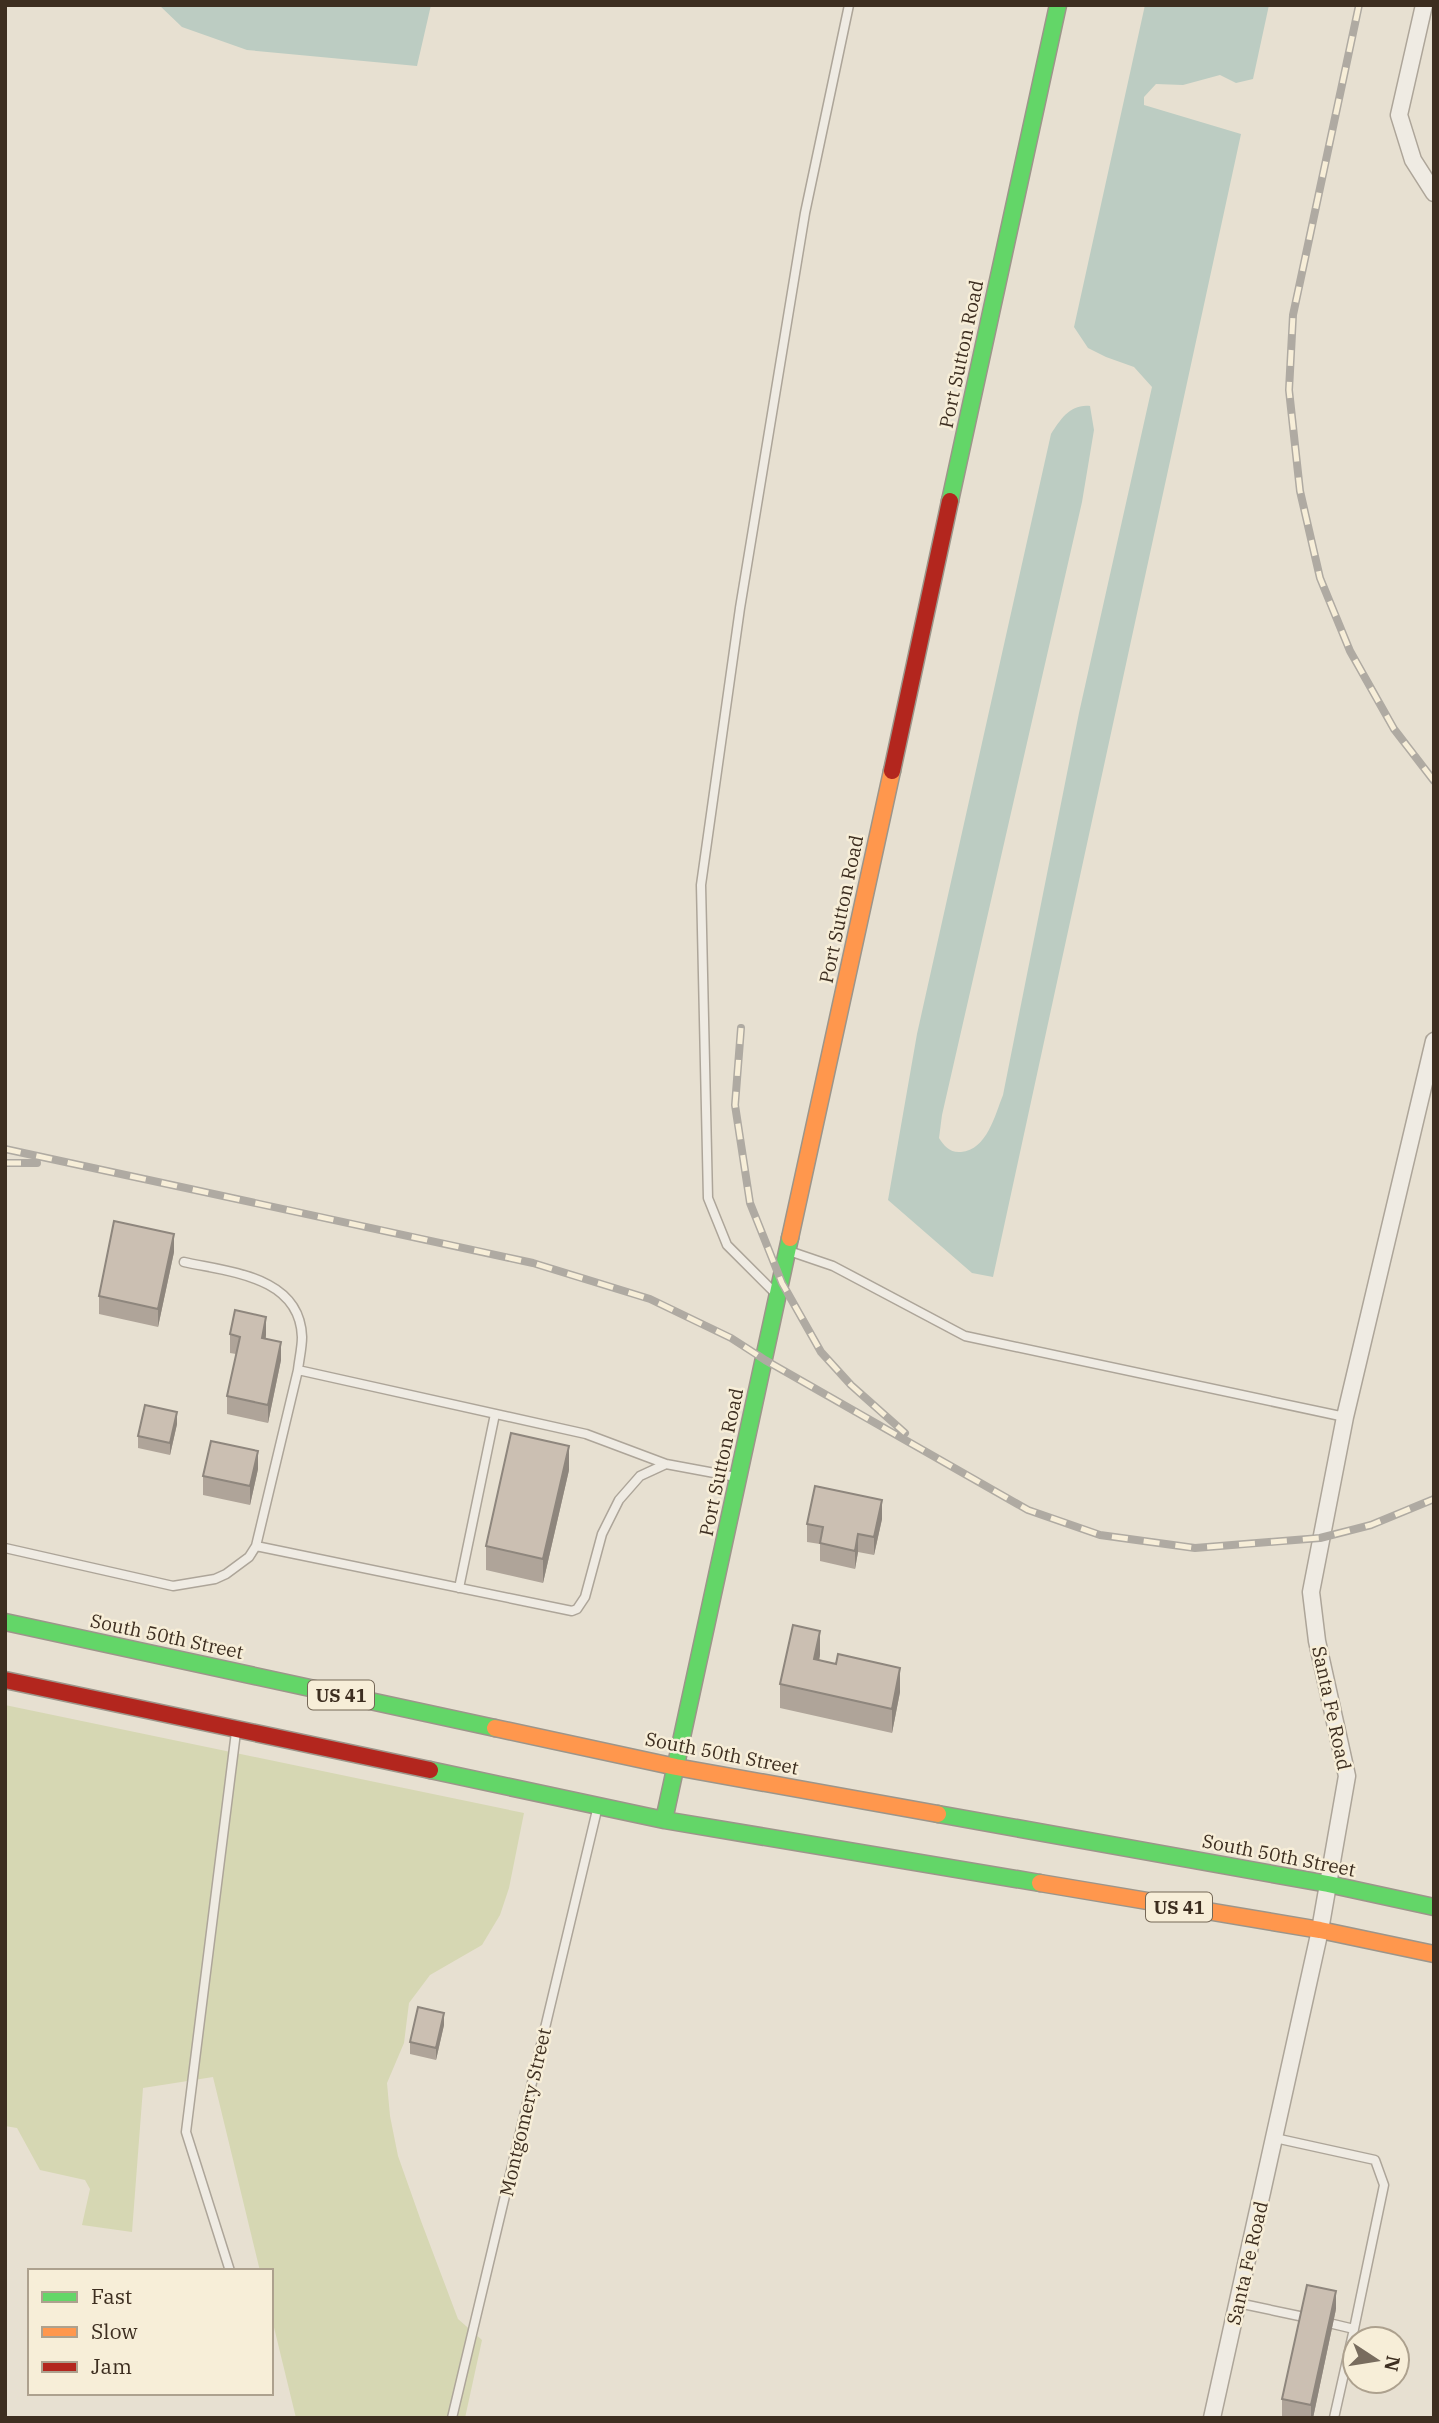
<svg xmlns="http://www.w3.org/2000/svg" width="1439" height="2423" viewBox="0 0 1439 2423" font-family="'IBM Plex Serif',serif">
<rect width="100%" height="100%" fill="#e7e0d1"/>
<path fill="#d6d7b3" d="M5,1705L524,1813L509,1888L500,1915L482,1945L430,1975L409,2003L404,2043L387,2083L390,2116L398,2156L421,2221L458,2319L482,2340L465,2418H296L271,2315V2271H260L213,2077L143,2088L132,2232L82,2225L90,2189L85,2180L40,2170L17,2128L5,2126Z"/>
<path fill="#bcccc2" d="M159,5H431L417,66L247,50L182,27Z
M1145,5H1269L1253,79L1236,83L1220,75L1183,85L1156,84L1144,97V105L1241,134L993,1277L972,1273L888,1200L917,1034L1051,434C1061,419 1070,404 1090,406L1094,430L1082,502L942,1115L939,1138C944,1146 950,1153 961,1152C987,1150 995,1115 1003,1095L1079,713L1152,387L1134,367L1106,357L1088,348L1074,327Z"/>
<g fill="none" stroke-linecap="round" stroke-linejoin="round">
<defs>
<path id="lane" d="M789,1251L833,1266L965,1336L1345,1417
M184,1262C229,1272 300,1276 302,1337C302,1348 299,1360 298,1370
M777,1295L727,1245L708,1198L701,885L740,608L805,213L849,5
M256,1546L298,1370L586,1434L666,1464
M5,1548L173,1586L215,1579L226,1574L249,1557L256,1546L572,1611L577,1609L585,1597L602,1534L619,1500L640,1476L666,1464L736,1477
M459,1588L495,1414
M1275,2138L1375,2160L1384,2185L1354,2329
M230,2271L186,2132L236,1732
M1238,2303L1304,2317
M1333,2324L1354,2329L1334,2418
M452,2418L597,1810"/>
<path id="street" d="M1424,5L1399,115L1413,160L1434,193
M1212,2418L1320,1930L1347,1776L1317,1641L1311,1592L1345,1417L1434,1041"/>
<path id="fast" d="M950,501L1058,5
M5,1622L495,1728
M430,1770L664,1820L1040,1883
M938,1814L1328,1884L1434,1907
M664,1820L790,1238"/>
<path id="slow" d="M790,1238L892,771
M495,1728L676,1767L938,1814
M1040,1883L1320,1930L1434,1954"/>
<path id="jam" d="M892,771L950,501
M5,1680L430,1770"/>
</defs>
<use href="#lane" stroke="#ada599" stroke-width="11"/>
<use href="#street" stroke="#ada599" stroke-width="19"/>
<use href="#fast" stroke="#9c958a" stroke-width="19"/>
<use href="#slow" stroke="#9c958a" stroke-width="19"/>
<use href="#jam" stroke="#9c958a" stroke-width="19"/>
<use href="#lane" stroke="#efebe3" stroke-width="8"/>
<use href="#street" stroke="#efebe3" stroke-width="16"/>
<use href="#fast" stroke="#63d668" stroke-width="16"/>
<use href="#slow" stroke="#ff974d" stroke-width="16"/>
<use href="#jam" stroke="#b3261e" stroke-width="16"/>
<defs>
<path id="rail" d="M1359,5L1293,315L1289,390L1300,491L1320,578L1350,651L1394,729L1434,781
M741,1028L735,1105L750,1203L782,1283L821,1352L851,1385L905,1433
M5,1149L533,1263L650,1299L731,1338L765,1360L1028,1510L1100,1535L1195,1548L1320,1538L1371,1525L1434,1499
M5,1163H37"/>
</defs>
<use href="#rail" stroke="#afaaa2" stroke-width="8"/>
<use href="#rail" stroke="#f7eed8" stroke-width="5" stroke-dasharray="16" stroke-linecap="butt"/>
</g>
<path fill="#afa499" d="M174,1252L158,1327L99,1314V1296Z
M230,1334L266,1335V1339L281,1360L268,1423L227,1414V1396L236,1354L230,1353Z
M177,1424L170,1455L138,1448V1436Z
M258,1469L250,1505L203,1495V1476Z
M569,1470L543,1583L486,1570V1546Z
M882,1519L874,1555L858,1552L855,1569L820,1561V1544L807,1542V1524Z
M820,1655L819,1661L836,1664L900,1692L892,1733L780,1708V1684Z
M444,2025L436,2060L410,2054V2042Z
M1336,2309L1313,2418H1282V2399Z"/>
<path fill="#8e867d" d="M174,1234V1252L158,1327V1309Z
M266,1317V1335L262,1356V1338Z
M281,1342V1360L268,1423V1405Z
M177,1412V1424L170,1455V1443Z
M569,1446V1470L543,1583V1559Z
M258,1451V1469L250,1505V1486Z
M882,1500V1519L874,1555V1537Z
M858,1534V1552L855,1569V1551Z
M820,1631V1655L814,1683V1659Z
M900,1668V1692L892,1733V1709Z
M444,2013V2025L436,2060V2048Z
M1336,2291V2309L1313,2418H1311V2405Z"/>
<path fill="#cbbfb2" stroke="#8e867d" stroke-width="2" d="M114,1221L174,1234L158,1309L99,1296Z
M235,1310L266,1317L262,1338L281,1342L268,1405L227,1396L240,1337L230,1334Z
M145,1405L177,1412L170,1443L138,1436Z
M511,1433L569,1446L543,1559L486,1546Z
M211,1441L258,1451L250,1486L203,1476Z
M815,1486L882,1500L874,1537L858,1534L855,1551L820,1543L823,1527L807,1524Z
M793,1625L820,1631L814,1659L836,1664L838,1654L900,1668L892,1709L780,1684Z
M418,2007L444,2013L436,2048L410,2042Z
M1307,2285L1336,2291L1311,2405L1282,2399Z"/>
<g text-anchor="middle" dominant-baseline="central" stroke-width="5" stroke-linejoin="round" paint-order="stroke">
<g fill="#f7eed8" stroke="#756857" stroke-width="2">
<rect x="308" y="1680.5" width="66" height="29" rx="5"/>
<rect x="1146" y="1892.5" width="66" height="29" rx="5"/>
</g>
<g font-size="18" font-weight="bold" fill="#3d2e20">
<text x="341" y="1695">US 41</text>
<text x="1179" y="1907">US 41</text>
</g>
<g font-size="19" fill="#3d2e20" stroke="#f7eed8">
<text transform="translate(961 354) rotate(-78)">Port Sutton Road</text>
<text transform="translate(841 909) rotate(-78)">Port Sutton Road</text>
<text transform="translate(721 1462) rotate(-78)">Port Sutton Road</text>
<text transform="translate(167 1636) rotate(12)">South 50th Street</text>
<text transform="translate(1332 1708) rotate(78)">Santa Fe Road</text>
<text transform="translate(722 1753) rotate(11)">South 50th Street</text>
<text transform="translate(1279 1855) rotate(11)">South 50th Street</text>
<text transform="translate(525 2112) rotate(-77)">Montgomery Street</text>
<text transform="translate(1247 2263) rotate(-77)">Santa Fe Road</text>
</g>
</g>
<rect width="1439" height="2423" fill="none" stroke="#3d2e20" stroke-width="14"/>
<rect x="28" y="2269" width="245" height="126" fill="#f7eed8" stroke="#ada18e" stroke-width="2"/>
<rect x="42" y="2292" width="35" height="10" fill="#63d668" stroke="#ada18e" stroke-width="2"/>
<text x="91" y="2304" font-size="21" fill="#3d2e20">Fast</text>
<rect x="42" y="2327" width="35" height="10" fill="#ff974d" stroke="#ada18e" stroke-width="2"/>
<text x="91" y="2339" font-size="21" fill="#3d2e20">Slow</text>
<rect x="42" y="2362" width="35" height="10" fill="#b3261e" stroke="#ada18e" stroke-width="2"/>
<text x="91" y="2374" font-size="21" fill="#3d2e20">Jam</text>
<g transform="translate(1376 2360) rotate(102)"><circle r="33" fill="#f7eed8" stroke="#ada18e" stroke-width="2"/>
<path d="M0-5L12 26L0 18L-12 26Z" fill="#786c5e"/>
<text y="-10" font-size="19" font-weight="bold" text-anchor="middle" fill="#3d2e20">N</text>
</g>
</svg>
